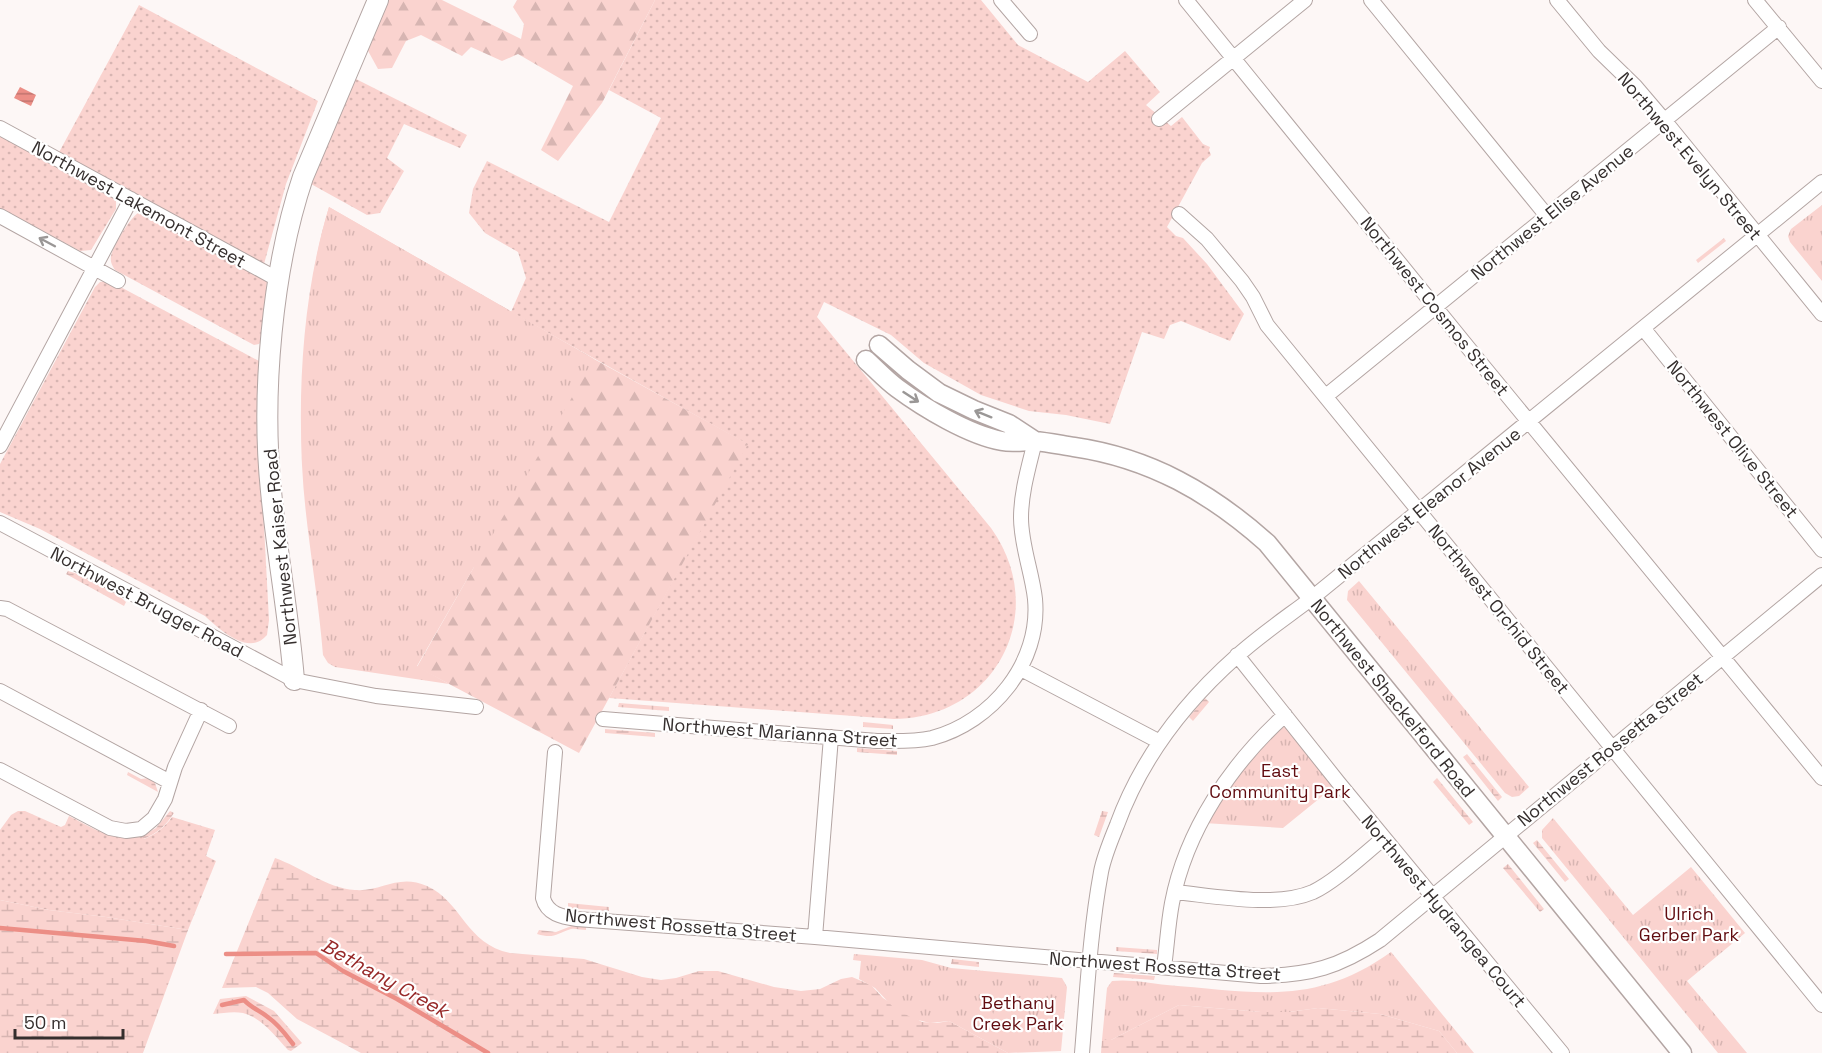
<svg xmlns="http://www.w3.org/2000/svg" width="1822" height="1053" viewBox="0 0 1822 1053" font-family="'Space Grotesk',sans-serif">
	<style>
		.grass { fill: url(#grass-dots) }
		.forest { fill: url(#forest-firs) }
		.wetland { fill: url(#wetland-marsh) }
		.park { fill: url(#park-tufts) }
		.garden { fill: #fad3cf }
		.water { fill: url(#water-rules) }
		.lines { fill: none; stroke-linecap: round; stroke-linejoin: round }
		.stream { stroke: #ec8e86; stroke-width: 4.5 }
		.minor-casing { stroke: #b3a5a3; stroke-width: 16 }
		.tertiary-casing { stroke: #b3a5a3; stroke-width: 21 }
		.secondary-casing { stroke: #b3a5a3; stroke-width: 22 }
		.minor { stroke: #fff; stroke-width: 14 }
		.tertiary { stroke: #fff; stroke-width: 18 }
		.secondary { stroke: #fff; stroke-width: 20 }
		.oneway { stroke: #9a9796 }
		.labels { text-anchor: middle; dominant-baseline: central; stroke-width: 4.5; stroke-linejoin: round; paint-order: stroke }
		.street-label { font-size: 18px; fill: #352f2e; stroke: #fff }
		.park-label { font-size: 18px; fill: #610c10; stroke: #fff }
		.water-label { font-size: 20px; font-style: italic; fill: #972929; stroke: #fff }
	</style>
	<defs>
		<pattern id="grass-dots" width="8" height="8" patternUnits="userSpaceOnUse" patternTransform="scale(1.5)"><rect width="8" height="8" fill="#fad3cf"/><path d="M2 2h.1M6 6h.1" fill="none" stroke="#d7b5b2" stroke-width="1.8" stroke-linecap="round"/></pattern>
		<pattern id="forest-firs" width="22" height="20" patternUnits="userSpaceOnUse" patternTransform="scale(1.5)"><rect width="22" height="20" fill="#fad3cf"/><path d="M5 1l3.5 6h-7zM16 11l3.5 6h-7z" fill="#d7b5b2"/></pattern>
		<pattern id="wetland-marsh" width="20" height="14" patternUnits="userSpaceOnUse" patternTransform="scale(1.5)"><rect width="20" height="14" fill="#fad3cf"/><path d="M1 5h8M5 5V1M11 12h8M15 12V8" fill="none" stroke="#d7b5b2"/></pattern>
		<pattern id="park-tufts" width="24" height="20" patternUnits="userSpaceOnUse" patternTransform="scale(1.5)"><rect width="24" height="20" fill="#fad3cf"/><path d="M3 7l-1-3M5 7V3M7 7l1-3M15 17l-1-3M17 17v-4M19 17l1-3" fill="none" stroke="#d7b5b2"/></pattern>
		<pattern id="water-rules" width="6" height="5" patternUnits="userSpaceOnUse" patternTransform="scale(1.5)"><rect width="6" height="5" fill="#ec8e86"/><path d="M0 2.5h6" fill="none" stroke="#c0746e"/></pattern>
	</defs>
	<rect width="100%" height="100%" fill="#fdf7f6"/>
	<path class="grass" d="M655 0H981L1018 45 1088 82 1125 51 1160 92 1146 105 1171 126 1182 117 1203 144 1210 147 1209 150 1211 155 1202 163 1167 227 1176 236 1183 238 1207 264 1244 314 1230 341 1181 321 1170 325 1164 339 1142 332 1110 424 1066 415 1029 411 981 395 924 363 891 335 824 302 817 317 991 528C1051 612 996 718 894 719L609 698 747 444 511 312 526 278 518 252 485 233 469 213 473 189 487 161 609 222 661 118 609 90Z
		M139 5 318 101 286 184 264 264 57 156Z
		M354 78 467 135 460 148 404 124 387 158 404 171 380 213 367 215 311 184Z
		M0 132 116 198V209L91 250 80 251 0 208Z
		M141 211 267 281 262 340 259 344 254 345 115 270C112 265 110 262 111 256 114 245 131 215 141 211Z
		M106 281 115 284 259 361 262 489 269 620 267 635C249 657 219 629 205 616L40 529 0 512V464L95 287 100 282Z
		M18 811H25L61 827 65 825 69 816C95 829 112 842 142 836L144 839C155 835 165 827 172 817L215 830 206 856 216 861 188 930 106 917 49 910 0 900V830L11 815Z"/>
	<path class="forest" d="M388 0H442L521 39 524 24 513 7 517 0H655L602 103 558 161 541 150 573 86 518 54 502 61 471 47 462 56 421 35 406 41 392 68 378 69 367 49Z
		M329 207 594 359 748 444 579 753 417 667 474 567 302 465C301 378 304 291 329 207Z"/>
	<path class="wetland" d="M1724 238 1726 241 1698 263 1696 260Z
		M68 571 81 575 116 593 126 602 124 606 66 574Z
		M1205 698 1209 702 1193 721 1189 717Z
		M619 703 669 707V711L618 707Z
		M863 722 893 725V729L863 727Z
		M605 729 655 733V737L605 733Z
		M857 748 897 751V755L857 752Z
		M1467 754 1502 797 1498 801 1463 757Z
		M128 772 141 779 149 778 155 783 158 792 127 775Z
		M1437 778 1473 822 1469 825 1433 782Z
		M170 811 174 813C166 825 157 834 143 839L142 836 156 828Z
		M1102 811 1108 812 1099 837 1094 835Z
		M1537 840 1569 879 1565 882 1533 843Z
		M275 858C301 867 326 888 355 890 382 892 398 873 427 886 462 902 466 944 510 953L584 959 642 977 661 980 676 978 699 971H718L774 987 801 991 820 989 841 979 852 977 871 985 883 998 922 1022 937 1023 949 1021 1008 1053H361L297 1019 268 993 256 987 222 988Z
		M1508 864 1544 909 1540 912 1503 868Z
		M0 900 49 910 106 917 188 930 143 1053H0Z
		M568 903 609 907V911L568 908Z
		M574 925 586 926V930C581 930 575 928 571 929 556 934 554 939 537 934L539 930 556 932Z
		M1116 947 1157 950V954L1116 951Z
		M952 959 979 962V967L951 964Z
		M1114 973 1155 976 1154 980 1113 977Z
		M246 996 274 1011 302 1043 291 1051 288 1050C275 1036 262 1018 243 1013 234 1011 223 1013 213 1014L220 999Z
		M1179 1005 1261 1012H1289L1318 1008 1380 1014 1439 1031 1457 1053H1101L1102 1040H1111Z"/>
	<path class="park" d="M1822 205V281L1790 242 1788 236 1791 229Z
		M329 207 594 359 417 666 449 684 335 667 328 663 323 655C318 591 305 528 302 465 298 379 304 289 329 207Z
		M1359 581 1529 787 1519 796 1512 797 1505 793 1347 600 1348 591Z
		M1284 727 1288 728 1336 785 1283 828 1204 823 1219 797 1279 728Z
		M1553 818 1633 915 1691 867 1745 933 1687 981 1747 1053H1718L1542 838V830Z
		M1391 952 1474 1053H1457L1439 1031 1380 1014 1318 1008 1289 1012H1261L1179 1005 1111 1040H1102L1107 988 1112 981C1130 979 1150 983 1167 985 1255 992 1314 1007 1391 952Z
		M854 954 922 960 951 968 1062 978 1067 987 1061 1051 1008 1053 949 1021 930 1023 914 1019 894 1008 875 988 859 979 861 961 853 960Z"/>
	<path class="garden" d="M1000 1003C1010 1009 1017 1015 1021 1025 1004 1045 980 1023 1000 1003Z"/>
	<path class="water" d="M20 87 36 95 31 106 14 98Z"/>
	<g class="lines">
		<path class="stream" d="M0 928 146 941 174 946
			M226 954 316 953 343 971 397 999 488 1053
			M222 1005 244 1000C251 1008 261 1011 269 1018 279 1025 286 1035 293 1044"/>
		<g class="minor-casing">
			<path id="minor" d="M1001 0 1030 34
				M1186 0 1479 361 1822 778
				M1371 0 1547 216
				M1557 0 1599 51 1635 86 1664 120 1822 314
				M1755 0 1822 81
				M1159 119 1305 0
				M0 128 279 280
				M1179 214 1207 239 1242 281 1253 297 1267 325 1822 1005
				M0 216 118 281
				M1643 328 1822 550
				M1326 396 1779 27
				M0 446 131 199
				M0 523 294 680 376 696 476 707
				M0 608 7 609 229 726
				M1237 655 1338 782 1562 1053
				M1021 669 1160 742
				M0 691 170 782
				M603 719 877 741C896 741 914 742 932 738 992 722 1041 663 1035 599 1032 572 1021 545 1021 518 1021 492 1029 466 1035 441
				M555 752 543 898C547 914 562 917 577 919L815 937 1261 976C1311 975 1339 967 1380 940L1822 575
				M0 770 110 828 126 831 141 829 154 818 165 799 175 767 201 710
				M1175 892C1215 896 1276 908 1313 892 1336 881 1364 854 1384 838
				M815 937 831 737
				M1164 967C1167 946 1168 924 1172 903 1186 830 1231 764 1285 715
				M1082 1053C1087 993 1090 932 1101 872 1104 856 1111 840 1117 825 1141 759 1185 702 1237 656 1260 635 1287 617 1312 598L1822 182"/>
		</g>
		<g class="tertiary-casing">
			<path id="tertiary" d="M879 345 908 370 939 393 974 410 1009 424 1035 441
				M866 360C876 369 886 380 897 388 924 408 969 435 1002 441 1012 443 1023 441 1034 441 1047 442 1061 445 1074 447 1150 458 1211 493 1267 543L1682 1053"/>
		</g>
		<g class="secondary-casing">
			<path id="secondary" d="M294 680C289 617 277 554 271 491 261 394 272 269 303 177L378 0"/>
		</g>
		<use href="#minor" class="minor"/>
		<use href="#tertiary" class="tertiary"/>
		<use href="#secondary" class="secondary"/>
	</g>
	<defs><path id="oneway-shaft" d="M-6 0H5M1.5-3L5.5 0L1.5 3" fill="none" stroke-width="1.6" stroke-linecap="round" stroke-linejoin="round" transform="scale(1.5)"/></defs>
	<g class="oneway">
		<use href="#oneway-shaft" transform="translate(47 242) rotate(-152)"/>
		<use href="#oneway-shaft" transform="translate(911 397) rotate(33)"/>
		<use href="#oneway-shaft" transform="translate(983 414) rotate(-158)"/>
	</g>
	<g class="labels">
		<g class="street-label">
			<text transform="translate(1690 156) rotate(50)">Northwest Evelyn Street</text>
			<text transform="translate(139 204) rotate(29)">Northwest Lakemont Street</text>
			<text transform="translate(1552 212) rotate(-39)">Northwest Elise Avenue</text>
			<text transform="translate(1435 306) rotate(51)">Northwest Cosmos Street</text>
			<text transform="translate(1733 439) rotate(51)">Northwest Olive Street</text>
			<text transform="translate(1429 503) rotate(-39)">Northwest Eleanor Avenue</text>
			<text transform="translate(280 547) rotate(-96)">Northwest Kaiser Road</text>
			<text transform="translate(147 602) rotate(28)">Northwest Brugger Road</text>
			<text transform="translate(1499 609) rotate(51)">Northwest Orchid Street</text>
			<text transform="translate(1393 698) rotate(51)">Northwest Shackelford Road</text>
			<text transform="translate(780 732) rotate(4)">Northwest Marianna Street</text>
			<text transform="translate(1610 749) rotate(-39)">Northwest Rossetta Street</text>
			<text transform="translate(1444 911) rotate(50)">Northwest Hydrangea Court</text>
			<text transform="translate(681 925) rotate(5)">Northwest Rossetta Street</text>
			<text transform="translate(1165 966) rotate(4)">Northwest Rossetta Street</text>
		</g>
		<g class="park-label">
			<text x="1280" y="770">East<tspan x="1280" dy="21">Community Park</tspan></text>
			<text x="1689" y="913">Ulrich<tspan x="1689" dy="21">Gerber Park</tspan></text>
			<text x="1018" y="1002">Bethany<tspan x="1018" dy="21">Creek Park</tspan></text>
		</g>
		<g class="water-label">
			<text transform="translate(385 978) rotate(29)">Bethany Creek</text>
		</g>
	</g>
	<path d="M15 1029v9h108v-9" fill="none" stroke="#352f2e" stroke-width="3"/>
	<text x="24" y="1029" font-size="18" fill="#352f2e" stroke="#ffffff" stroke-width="4.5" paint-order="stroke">50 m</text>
</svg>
